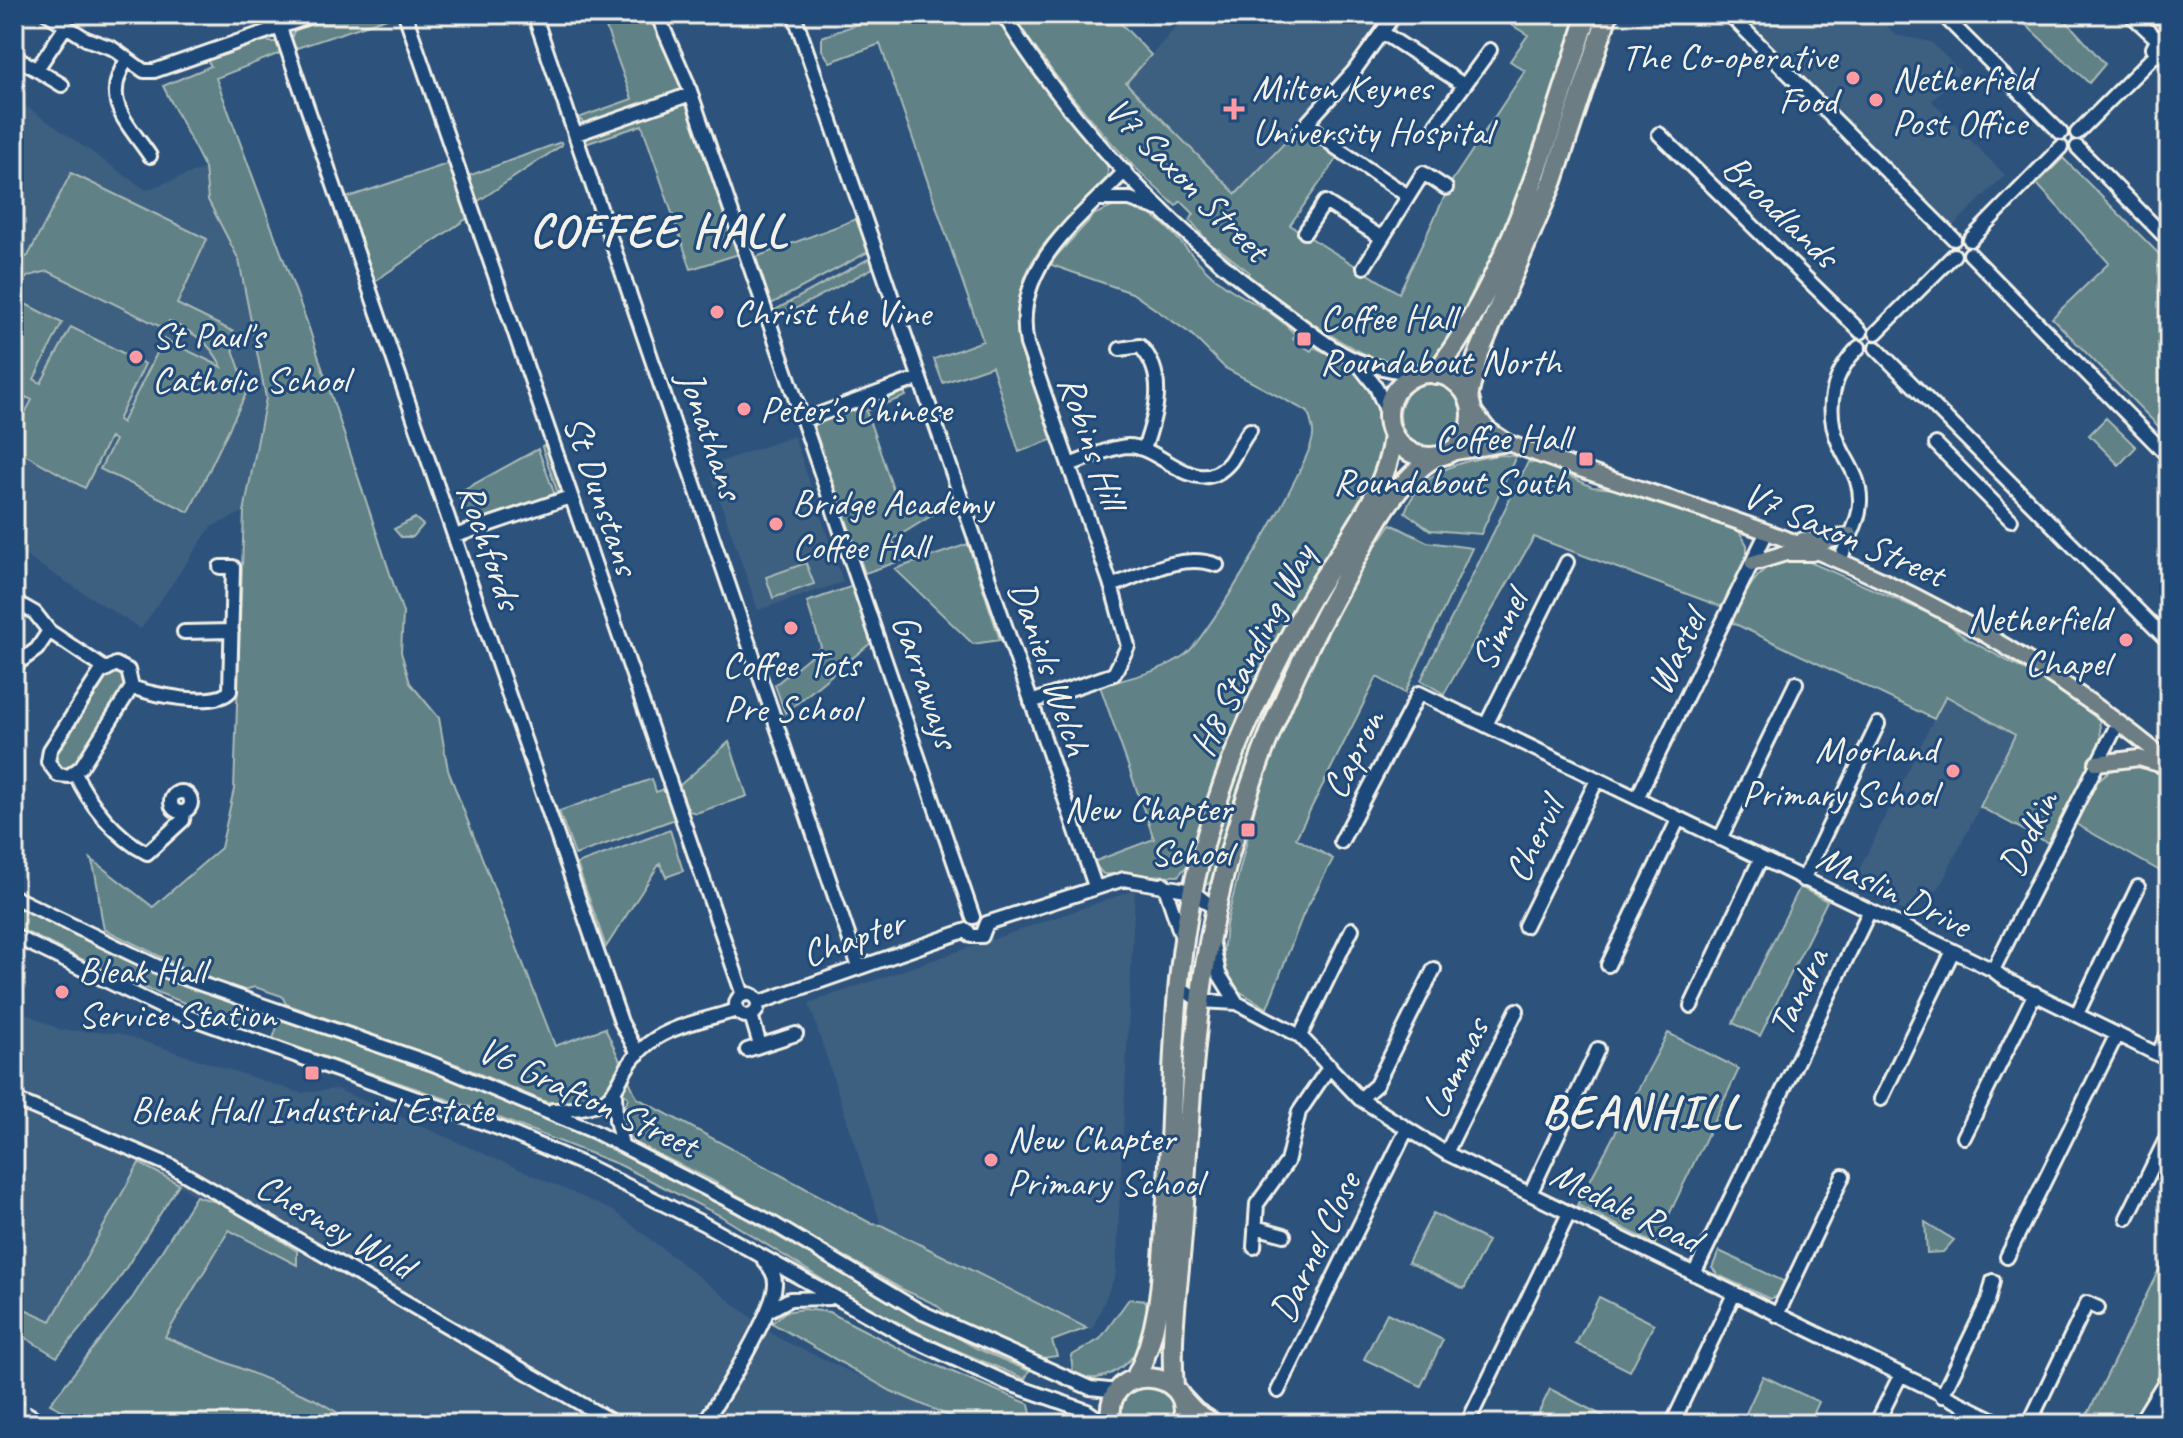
<svg xmlns="http://www.w3.org/2000/svg" width="2183" height="1438" viewBox="0 0 2183 1438" font-family="Caveat,sans-serif">
	<style>
		.built { fill: #3e5e80 }
		.green { fill: #608185; stroke: #aab9b6; stroke-width: 2 }
		.lines { fill: none; stroke-linecap: round; stroke-linejoin: round }
		.minor-casing { stroke: #f4f1e8; stroke-width: 18 }
		.major-casing { stroke: #f4f1e8; stroke-width: 20 }
		.highway-casing { stroke: #f4f1e8; stroke-width: 24 }
		.minor { stroke: #1f4a7a; stroke-width: 12 }
		.major { stroke: #6c7e84; stroke-width: 14 }
		.highway { stroke: #6c7e84; stroke-width: 18 }
		.rail { stroke: #f4f1e8; stroke-width: 3; stroke-dasharray: 12 6; stroke-linecap: butt }
		.poi-dot { fill: #ff9aa2; stroke: #1f4a7a; stroke-width: 3 }
		.labels { text-anchor: middle; dominant-baseline: central; stroke-width: 6; stroke-linejoin: round; paint-order: stroke }
		.poi-label { font-size: 38px; fill: #f4f1e8; stroke: #1f4a7a; text-anchor: start }
		.street-label { font-size: 38px; fill: #f4f1e8; stroke: #1f4a7a }
		.district-label { font-size: 46px; font-weight: bold; letter-spacing: 2px; fill: #f4f1e8; stroke: #1f4a7a }
	</style>
	<rect width="100%" height="100%" fill="#2d537d"/>
	<filter id="ink" filterUnits="userSpaceOnUse"><feTurbulence type="fractalNoise" baseFrequency=".0125" numOctaves="2"/><feDisplacementMap in="SourceGraphic" scale="16" xChannelSelector="R" yChannelSelector="G"/><feConvolveMatrix kernelMatrix="1 2 1 2 8 2 1 2 1" color-interpolation-filters="sRGB"/></filter>
	<g filter="url(#ink)">
		<path class="built" d="M1188 14H1392L1345 79 1236 195 1126 83Z
			M1757 14H1861L1868 21 1876 14 1895 35 1931 42 1960 71 1932 101 2005 175 1951 228 1747 24Z
			M14 98 146 190 205 168 208 200 239 261 266 398 244 512 211 527 141 629 14 549Z
			M794 436 843 582 758 610 708 466Z
			M1945 696 2016 735 1938 890 1931 894 1923 892 1912 915 1851 886Z
			M1135 890 1116 1274 1092 1330 881 1225 809 1003Z
			M14 986 23 1012 61 1030 118 1033 300 1093 337 1089 614 1211 778 1338 963 1424H353L165 1336 195 1196 179 1184 139 1164 51 1322 14 1304Z"/>
		<path class="green" d="M340 14 396 15 294 49 291 38 295 29Z
			M601 14H654L684 87 680 92 587 125 578 118 632 99Z
			M870 14H992L1107 165 1108 175 1103 185C1080 209 1048 233 1032 262 1000 320 1034 383 1054 439L1019 452 992 366 943 383 934 359 983 341 880 44 830 62 822 50V37L871 19Z
			M1012 14H1112L1151 55 1126 83 1236 194 1291 136C1312 136 1322 144 1338 157L1290 225 1399 293 1452 181 1525 71 1510 61 1528 35 1510 24 1517 14H1582L1519 198 1484 279 1479 278 1464 311 1468 313C1459 327 1450 349 1437 359 1395 395 1280 300 1247 276L1249 272 1218 248 1215 250 1190 220 1194 214 1181 201 1176 206C1112 150 1059 85 1012 14Z
			M2014 14H2060L2105 64 2089 83Z
			M2138 14H2169V26L2147 23Z
			M267 39 269 42H277L283 52 216 78 307 322 403 613 401 652 410 683 439 718 448 770 555 1046 605 1028 637 1098 872 1224 881 1225 1087 1328 1052 1341 1057 1356 1042 1358 953 1319 935 1304 902 1289 711 1180 635 1143 625 1132 622 1119 628 1097 615 1088 596 1102H546L459 1065 286 1004 282 996 255 987 244 990 192 972 104 929C98 905 100 883 91 859L153 907 221 848 234 789 244 512 266 398 239 260 208 200 205 168 163 86 211 66 207 60Z
			M684 101 688 103 742 253 691 269 642 125 585 144 589 134Z
			M561 142 562 145 477 202 468 176Z
			M2063 158 2169 264V437L2052 318 2109 263 2037 184Z
			M450 163 469 217 375 281 346 198Z
			M71 173 207 239 177 304 236 333 231 344 243 378 251 383 189 512 100 469 115 440 110 437 85 488 14 448V434L32 400 26 397 14 421V298L62 323 34 379 41 383 71 327 145 364 118 420 122 423 164 339 222 367C210 342 194 333 169 321L165 329 48 271 29 276 14 287V263L28 256Z
			M1120 204C1164 206 1187 258 1220 282 1248 303 1269 306 1295 334L1293 339 1311 351 1314 347C1325 353 1338 357 1348 364 1372 381 1392 424 1385 453 1381 472 1364 492 1354 508L1358 511 1302 604 1194 858 1178 876 1103 874 1093 862 1154 839 1100 686C1129 678 1162 672 1186 654 1209 636 1311 463 1313 436 1314 429 1310 419 1308 412L1225 368 1191 334 1132 293 1049 264 1095 214Z
			M859 218 870 251 771 304 756 257Z
			M872 257 875 267 782 316 775 314 773 311Z
			M1400 415a32 32 0 1 1 64 0a32 32 0 1 1-64 0Z
			M903 389 906 396 866 411 902 515 944 499 947 506 892 540 906 559 865 573 814 427 816 421Z
			M2106 418 2136 447 2119 465 2089 435Z
			M549 443 563 490 559 497 542 447Z
			M538 449 556 498 471 528 458 493Z
			M1501 455 1516 456 1481 534 1430 530 1405 512C1420 471 1461 460 1501 455Z
			M1528 462 1544 464 1592 487 1615 489 1716 520 1739 531 1747 545V561L1722 607 1534 537 1444 694 1421 680Z
			M415 518 423 525 413 537H401L394 529Z
			M1367 519 1254 748 1212 881 1203 887C1224 753 1300 633 1367 519Z
			M1391 524 1427 542 1472 548 1405 693 1377 677 1296 838 1333 859 1303 915 1267 1008 1239 991 1222 964 1226 925 1265 767 1319 643 1357 573Z
			M968 544 1000 640 973 644 895 569Z
			M1779 559 1805 560 1942 619 1967 639 2044 681 2099 718 2101 741 2048 843 1980 807 2015 735 1946 696 1934 719 1731 622C1744 597 1753 573 1779 559Z
			M806 563 814 584 773 598 766 577Z
			M856 585 873 635 872 642 785 713 775 685 821 647 807 602Z
			M107 670H121L127 686 73 769 59 771 54 753Z
			M729 742 747 796 696 813 689 811 679 786Z
			M2140 762 2169 778V876L2076 824C2092 785 2097 769 2140 762Z
			M652 779 656 792 668 788 675 819 575 855 559 811Z
			M670 830 683 871 666 877 660 863 606 947 577 864Z
			M1800 887 1827 901 1760 1036 1733 1023Z
			M14 900 245 1007 242 1025 120 978 14 926Z
			M280 1018 425 1067 526 1107 641 1160 978 1349 1029 1371 1025 1379 926 1337 852 1298 719 1215 620 1165 484 1112 273 1039Z
			M1668 1033 1739 1069 1655 1244 1577 1205Z
			M139 1163 179 1184 112 1290 57 1357 14 1331V1304L51 1321Z
			M196 1196 226 1205 297 1251V1265L229 1230 165 1337 314 1399 357 1424H88L50 1404 133 1297Z
			M1433 1213 1488 1241 1464 1289 1408 1262Z
			M1925 1222 1954 1240 1943 1252 1927 1253Z
			M2169 1249V1359L2132 1424H2083Z
			M1719 1251 1785 1282 1778 1296 1770 1299 1718 1275 1712 1268Z
			M1599 1297 1654 1324 1630 1371 1576 1344Z
			M1129 1299 1146 1301C1147 1311 1149 1323 1146 1333 1138 1360 1101 1392 1073 1372L1071 1356 1100 1339Z
			M803 1309 829 1312 914 1356 1029 1404 1033 1424H968L891 1391 772 1323 785 1312Z
			M1387 1313 1443 1340 1421 1386 1364 1359Z
			M1763 1376 1819 1402 1809 1424H1741Z
			M1139 1383 1166 1390 1175 1406 1172 1424H1121L1119 1402Z
			M1550 1389 1609 1419 1606 1424H1533Z"/>
		<g class="lines">
			<g class="minor-casing">
				<path id="minor" d="M48 14 86 39 112 48 144 71H154L317 14
					M405 14 743 995
					M534 14 859 967
					M657 14 687 82 973 917
					M794 14 1095 886
					M1003 14C1074 130 1175 234 1285 313 1307 329 1330 349 1356 360 1377 368 1399 372 1421 375
					M1729 14 1954 239
					M1942 14 2061 133
					M2130 14 2157 39
					M280 28 621 1022 638 1054
					M1383 33 1464 85
					M2169 38 2159 37 2153 48 2159 56 2169 55
					M14 56 62 85
					M127 60C100 100 127 122 150 156
					M37 69 66 26
					M1309 124 1335 147 1408 196
					M1436 124 1490 50
					M1299 132 1354 71 1395 14
					M2077 133 2156 54
					M576 134 691 94
					M1659 134 1861 332
					M2077 147 2169 241
					M1099 199H1130L1158 209
					M1305 232 1325 202 1382 238
					M1970 240 2061 147
					M1970 254 2169 457
					M1364 267 1423 173 1446 188
					M1876 333 1954 255
					M1876 348 2169 642
					M1120 349 1140 346C1168 375 1156 415 1144 449
					M1355 360 1376 387 1388 414
					M804 420 919 378
					M1936 444 2011 520
					M1069 465C1087 459 1109 447 1128 446 1162 446 1197 502 1230 462 1237 452 1242 440 1250 430
					M455 536 570 497
					M1840 561C1846 543 1860 521 1860 502 1861 478 1848 465 1839 444 1824 408 1832 374 1859 347
					M1111 586C1144 574 1182 552 1217 565
					M14 601 35 613 49 631 104 668
					M184 632 232 631
					M116 664 128 670 132 687 81 767 69 776 58 775 48 762 50 750 100 673Z
					M14 666 37 649 49 631
					M132 687C152 695 215 708 230 691L233 567H220
					M1031 702 1114 674 1128 646 1111 585 1027 344C1011 267 1078 221 1125 171
					M1486 725 1567 562
					M75 773C89 804 117 838 147 853L183 820 184 812
					M171 802a10 10 0 1 1 20 0a10 10 0 1 1-20 0Z
					M1637 798 1767 532
					M1720 839 1796 683
					M1341 842 1419 693 1993 970 2006 980 2169 1060
					M1803 880 1878 724
					M1164 884 1182 938
					M14 897 175 975 433 1064 595 1132 767 1220 921 1312 1090 1388 1118 1391
					M987 923 1124 879 1192 891 1216 910
					M1525 926 1597 780
					M967 930 971 936H982L987 923
					M14 936 161 1007 501 1129 587 1166 702 1223 905 1336 1007 1383 1087 1411 1106 1424
					M1213 945 1219 974 1237 1003
					M1608 965 1678 820
					M1993 970 2118 723
					M1177 985 1200 1001 1237 1003 1300 1036 1360 1099 1446 1153 2003 1424
					M736 1005a11 11 0 1 1 22 0a11 11 0 1 1-22 0Z
					M758 1003 967 930
					M1691 1006 1760 860
					M2077 1014 2138 887
					M751 1015 760 1045
					M1300 1036 1352 929
					M747 1050 796 1034
					M2158 1054 2169 1032
					M615 1092 616 1120 622 1145
					M14 1099 169 1165 616 1424
					M1360 1099 1376 1085 1434 969
					M1881 1099 1952 953
					M553 1110C635 1109 604 1079 649 1043 672 1025 709 1019 737 1010
					M1964 1137 2035 993
					M1446 1153 1517 1010
					M1530 1194 1598 1049
					M2127 1218 2169 1133
					M1255 1227 1284 1235
					M1254 1247 1257 1204 1287 1162 1299 1112 1330 1066
					M2007 1257 2117 1034
					M1694 1274 1869 912
					M768 1311 790 1299 829 1298
					M1777 1315 1843 1176
					M1278 1391 1406 1131
					M1942 1396 1988 1301 1993 1281
					M703 1424C720 1399 776 1310 775 1283 775 1274 770 1268 764 1261
					M1467 1424 1569 1213
					M1672 1424 1734 1294
					M1876 1424 1901 1374
					M2029 1424 2087 1303 2098 1308
					M2139 1424 2169 1375
					M2149 1424 2159 1414 2169 1415"/>
			</g>
			<g class="major-casing">
				<path id="major" d="M1471 407 1488 429 1509 443C1599 479 1693 503 1783 538 1922 591 2054 668 2169 762
					M1449 453 1509 443
					M1803 540 1827 541 1850 535
					M1753 563 1786 553H1812
					M2097 763 2139 758 2169 767"/>
			</g>
			<g class="highway-casing">
				<path id="highway" d="M1388 415a42 42 0 1 1 84 0a42 42 0 1 1-84 0Z
					M1435 374C1513 271 1548 135 1588 14
					M1468 397 1477 358 1553 181 1608 14
					M1135 1379C1162 1328 1162 1270 1166 1214 1175 1095 1169 976 1200 860 1224 766 1258 695 1304 610 1334 555 1388 498 1393 434
					M1174 1387C1169 1331 1180 1275 1183 1219 1188 1134 1192 1050 1205 966 1227 829 1278 696 1346 576 1371 532 1392 484 1435 457
					M1182 1398 1195 1412 1214 1424
					M1112 1424C1098 1360 1199 1365 1182 1424"/>
			</g>
			<use href="#minor" class="minor"/>
			<use href="#major" class="major"/>
			<use href="#highway" class="highway"/>
			<path class="rail" d="M14 1397 59 1424
				M14 1414 30 1424"/>
		</g>
	</g>
	<g class="poi-dot">
		<circle cx="1853" cy="78" r="8"/>
		<circle cx="1876" cy="100" r="8"/>
		<path d="M1230 97h8v8h8v8h-8v8h-8v-8h-8v-8h8z"/>
		<circle cx="717" cy="312" r="8"/>
		<rect x="1296" y="331" width="16" height="16" rx="4"/>
		<circle cx="136" cy="357" r="8"/>
		<circle cx="744" cy="409" r="8"/>
		<rect x="1578" y="451" width="16" height="16" rx="4"/>
		<circle cx="776" cy="524" r="8"/>
		<circle cx="791" cy="628" r="8"/>
		<circle cx="2126" cy="640" r="8"/>
		<circle cx="1953" cy="771" r="8"/>
		<rect x="1240" y="822" width="16" height="16" rx="4"/>
		<circle cx="62" cy="992" r="8"/>
		<rect x="304" y="1065" width="16" height="16" rx="4"/>
		<circle cx="991" cy="1160" r="8"/>
	</g>
	<g class="labels">
		<g class="poi-label">
			<text x="1837" y="56" text-anchor="end">The Co-operative<tspan x="1837" dy="44">Food</tspan></text>
			<text x="1892" y="78">Netherfield<tspan x="1892" dy="44">Post Office</tspan></text>
			<text x="1252" y="87">Milton Keynes<tspan x="1252" dy="44">University Hospital</tspan></text>
			<text x="733" y="312">Christ the Vine</text>
			<text x="1320" y="317">Coffee Hall<tspan x="1320" dy="44">Roundabout North</tspan></text>
			<text x="152" y="335">St Paul's<tspan x="152" dy="44">Catholic School</tspan></text>
			<text x="760" y="409">Peter's Chinese</text>
			<text x="1570" y="437" text-anchor="end">Coffee Hall<tspan x="1570" dy="44">Roundabout South</tspan></text>
			<text x="792" y="502">Bridge Academy<tspan x="792" dy="44">Coffee Hall</tspan></text>
			<text x="2110" y="618" text-anchor="end">Netherfield<tspan x="2110" dy="44">Chapel</tspan></text>
			<text x="791" y="664" text-anchor="middle">Coffee Tots<tspan x="791" dy="44">Pre School</tspan></text>
			<text x="1937" y="749" text-anchor="end">Moorland<tspan x="1937" dy="44">Primary School</tspan></text>
			<text x="1232" y="808" text-anchor="end">New Chapter<tspan x="1232" dy="44">School</tspan></text>
			<text x="78" y="970">Bleak Hall<tspan x="78" dy="44">Service Station</tspan></text>
			<text x="312" y="1109" text-anchor="middle">Bleak Hall Industrial Estate</text>
			<text x="1007" y="1138">New Chapter<tspan x="1007" dy="44">Primary School</tspan></text>
		</g>
		<g class="street-label">
			<text transform="translate(1187 179) rotate(45)">V7 Saxon Street</text>
			<text transform="translate(1781 211) rotate(44)">Broadlands</text>
			<text transform="translate(711 435) rotate(71)">Jonathans</text>
			<text transform="translate(1092 442) rotate(71)">Robins Hill</text>
			<text transform="translate(602 495) rotate(71)">St Dunstans</text>
			<text transform="translate(1844 534) rotate(23)">V7 Saxon Street</text>
			<text transform="translate(490 546) rotate(71)">Rochfords</text>
			<text transform="translate(1499 630) rotate(-64)">Simnel</text>
			<text transform="translate(1252 650) rotate(-63)">H8 Standing Way</text>
			<text transform="translate(1676 652) rotate(-64)">Wastel</text>
			<text transform="translate(1050 668) rotate(71)">Daniels Welch</text>
			<text transform="translate(926 681) rotate(71)">Garraways</text>
			<text transform="translate(1353 754) rotate(-63)">Capron</text>
			<text transform="translate(2028 833) rotate(-64)">Dodkin</text>
			<text transform="translate(1534 840) rotate(-64)">Chervil</text>
			<text transform="translate(1894 891) rotate(26)">Maslin Drive</text>
			<text transform="translate(853 938) rotate(-19)">Chapter</text>
			<text transform="translate(1798 992) rotate(-64)">Tandra</text>
			<text transform="translate(1455 1068) rotate(-64)">Lammas</text>
			<text transform="translate(588 1097) rotate(25)">V6 Grafton Street</text>
			<text transform="translate(1626 1207) rotate(26)">Medale Road</text>
			<text transform="translate(335 1226) rotate(30)">Chesney Wold</text>
			<text transform="translate(1315 1247) rotate(-64)">Darnel Close</text>
		</g>
		<g class="district-label">
			<text x="659" y="231">COFFEE HALL</text>
			<text x="1642" y="1112">BEANHILL</text>
		</g>
	</g>
	<rect width="2183" height="1438" fill="none" stroke="#1f4a7a" stroke-width="48"/>
	<rect x="24" y="24" width="2135" height="1390" fill="none" stroke="#f4f1e8" stroke-width="3" filter="url(#ink)"/>
</svg>
